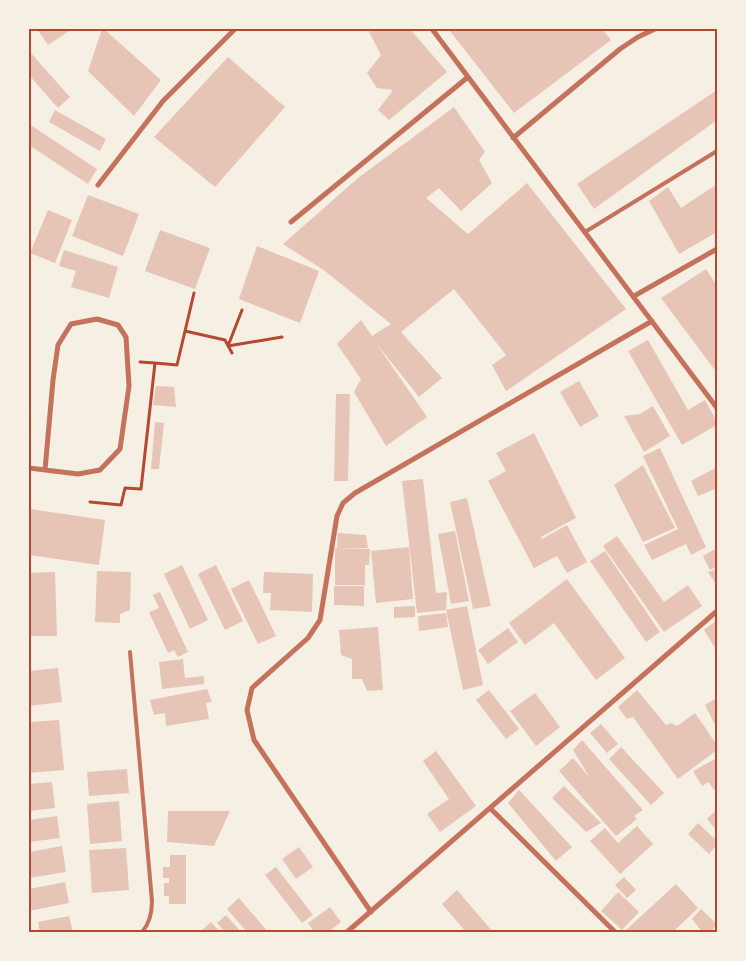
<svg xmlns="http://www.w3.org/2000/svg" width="746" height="961" viewBox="0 0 746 961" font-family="Lato,sans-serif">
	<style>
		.building { fill: #e6c5b7 }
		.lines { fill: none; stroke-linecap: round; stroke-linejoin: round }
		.path { stroke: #b5482f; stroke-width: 3 }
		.service { stroke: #c5725c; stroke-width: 4 }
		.minor { stroke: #c5725c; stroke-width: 5 }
		.neatline { fill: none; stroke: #b5482f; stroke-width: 2 }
	</style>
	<rect width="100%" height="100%" fill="#f6efe4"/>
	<path class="building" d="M37 29H72L48 45Z
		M102 29H104L161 80 134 116 88 71Z
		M370 29H410L447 72 389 120 378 110 393 90 377 88 367 73 381 55 368 30Z
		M454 29H602L611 40 514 113 450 31Z
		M29 51 70 97 58 108 29 75Z
		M228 57 285 107 215 187 154 137Z
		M717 90V120L594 209 577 184Z
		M454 107 485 152 479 160 492 183 461 211 439 188 426 198 468 234 527 183 626 309 506 391 492 365 506 355 454 289 401 332 442 378 419 397 376 343 427 417 386 446 354 392 361 379 337 344 361 320 372 336 391 324 325 271 283 244 358 178Z
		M55 110 106 139 100 151 49 122Z
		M29 124 97 169 88 184 29 145Z
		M717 184V232L679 254 649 201 668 187 681 208Z
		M88 195 139 214 123 256 72 236Z
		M48 210 72 220 55 263 30 253Z
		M160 230 210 248 195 289 145 271Z
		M257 246 319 271 300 323 239 299Z
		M64 250 118 267 109 298 71 287 76 271 59 266Z
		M706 269 717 286V373L661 298Z
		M648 340 688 410 705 400 717 422V425L682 445 628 351Z
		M579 381 599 416 580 427 560 392Z
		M156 386 174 387 176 407 153 405Z
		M336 394H350L348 481H334Z
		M653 406 670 436 644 452 624 416 640 414Z
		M155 422 164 423 159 469H151Z
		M534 433 576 518 541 537 542 539 567 525 587 562 567 573 557 556 534 568 488 481 506 471 496 453Z
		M660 448 706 547 691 555 686 544 652 560 644 545 678 529 643 456Z
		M643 465 675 528 643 542 614 485Z
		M717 467V488L698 496 691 481Z
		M423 479 436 593 447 592 446 610 417 613 402 481Z
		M467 498 491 606 473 609 450 502Z
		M30 509 105 520 99 565 29 555V521Z
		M455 531 469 601 451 604 438 534Z
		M338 533 366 535 368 548H337Z
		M617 536 664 602 688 585 702 606 664 632 603 546Z
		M409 547 413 599 376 603 371 551Z
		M335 548 370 549 369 565H365V585H335Z
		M717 548V566L710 570 703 556Z
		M605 551 660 632 646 642 590 561Z
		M182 565 208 620 190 629 164 574Z
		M216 565 243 621 225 630 198 574Z
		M717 569V586L708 572Z
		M97 571 131 572 130 610 120 614V623L95 622Z
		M55 572 57 636H29V573Z
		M264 572 313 574 312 612 270 610 271 593H263Z
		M567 579 625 658 596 680 554 623 525 645 509 623Z
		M249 580 276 636 258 644 231 589Z
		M334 586H364V606L334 605Z
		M160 592 188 652 178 657 174 650 168 653 149 612 159 608 153 595Z
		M415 606V617L394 618V607Z
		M467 606 483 685 463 690 446 610Z
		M446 613 448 627 419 631 418 616Z
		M717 620V651L704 630Z
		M378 627 383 690 367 691 362 679H352V659L341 655 339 630Z
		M508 628 518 642 488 664 478 650Z
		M183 659 185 678 204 676V684L162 689 159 662Z
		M58 668 62 702 29 706V671Z
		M207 689 212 702 206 703 209 719 166 726 165 713 154 715 150 700Z
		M489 690 519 729 506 739 476 700Z
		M637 690 666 725 672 723 677 726 695 713 717 745V750L678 779 633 717 627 719 618 707Z
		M535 693 560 727 536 746 510 711Z
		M715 699 717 703V729L705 705Z
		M59 720 64 770 29 773V722Z
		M601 724 618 744 607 753 590 733Z
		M582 740 643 810 634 816 637 819 616 836 559 771 573 758 590 778 573 750Z
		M621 747 664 793 651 805 609 759Z
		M436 751 476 806 440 832 427 814 449 799 423 761Z
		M717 758V793L708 782 702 786 693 771Z
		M127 769 129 793 89 796 87 772Z
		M52 782 55 808 29 811V784Z
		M564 786 601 823 586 832 552 798Z
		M519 790 572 847 556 861 508 803Z
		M119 801 122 841 90 844 87 804Z
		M717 809V831L707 819Z
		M168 811H230L214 846 167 842Z
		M57 816 60 838 29 842V820Z
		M698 823 717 841V844L709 854 688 834Z
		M637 826 653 844 620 874 590 841 605 828 618 843Z
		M62 846 66 872 29 878V852Z
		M299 847 313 867 296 879 282 859Z
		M126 848 129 890 92 893 89 850Z
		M170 855H186V904H169V896H164V883H169V878H163V867H170Z
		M276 867 313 915 302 923 265 875Z
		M624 877 636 890 627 898 615 885Z
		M65 882 69 903 29 911V889Z
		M676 884 698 908 673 932H628L626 930Z
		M457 890 493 932H466L442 904Z
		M618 892 639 912 622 930 601 911Z
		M239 898 268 932H247L227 909Z
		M330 907 341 922 328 932H314L308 923Z
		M701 909 717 924 711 932H702L692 919Z
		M226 915 241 932H225L217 923Z
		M69 916 73 932H40L38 922Z
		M211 922 220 932H200Z"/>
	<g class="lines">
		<path class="path" d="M242 310 228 346 282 337
			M185 331 225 340 232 353
			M155 363 177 365 194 293
			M90 502 121 505 125 488 141 489 155 363 140 362"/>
		<path class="service" d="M585 232 717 151
			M130 652 152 901C152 913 150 923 142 932"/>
		<path class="minor" d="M432 29C527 156 622 281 717 408
			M513 138 620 49 638 37 655 29
			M98 185 163 101 235 29
			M291 222 468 77
			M634 296 717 249
			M29 468 78 474 100 470 120 449 129 386 126 337 118 325 97 319 71 324 58 345 53 380 45 470
			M490 808 615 932
			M371 912 254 740 247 710 252 688 308 638 320 620 337 516 343 503 355 493 652 321
			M347 932 717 611"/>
	</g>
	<rect width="746" height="961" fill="none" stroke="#f6efe4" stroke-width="60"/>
	<rect x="30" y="30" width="686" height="901" class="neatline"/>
</svg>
